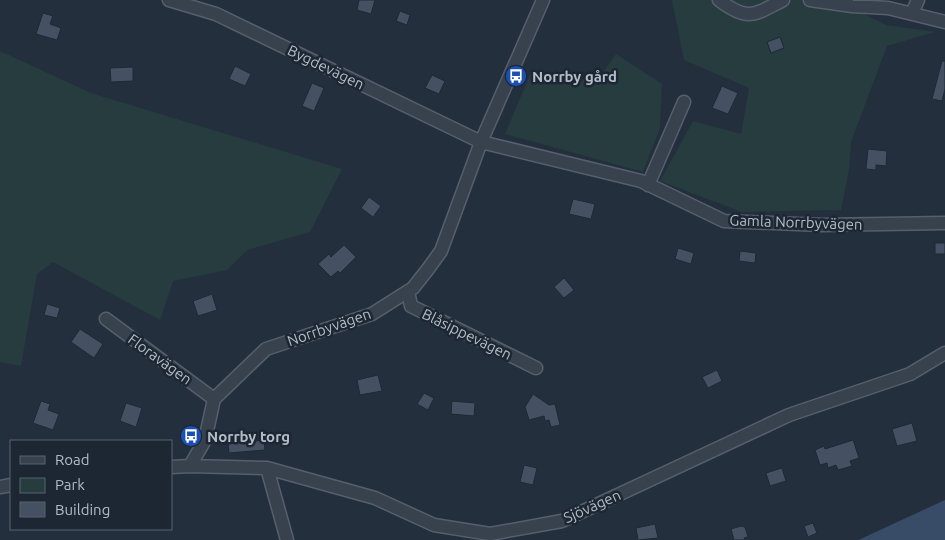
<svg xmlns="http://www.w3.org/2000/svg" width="945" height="540" viewBox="0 0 945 540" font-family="Ubuntu,sans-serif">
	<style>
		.green { fill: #263c3f }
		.water { fill: #394c67 }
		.building { fill: #455162; stroke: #1f2835 }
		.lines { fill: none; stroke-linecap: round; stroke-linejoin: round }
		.street-casing { stroke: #565f6c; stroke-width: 15 }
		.street { stroke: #38414e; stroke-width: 12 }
		.labels { text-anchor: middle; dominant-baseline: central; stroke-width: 5; stroke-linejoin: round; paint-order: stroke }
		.street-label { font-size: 15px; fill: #b4bcc9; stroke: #1d2633 }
		.poi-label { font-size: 15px; font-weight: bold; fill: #b4bcc9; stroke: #1d2633; text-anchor: start }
	</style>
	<rect width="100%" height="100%" fill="#242f3e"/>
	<path class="green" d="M672 0H836L886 25 935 32 887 46 851 142 849 170 841 210 742 212 660 181 693 121 741 134 749 88 684 60Z
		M0 51 91 93 342 169 310 232 247 250 227 270 173 281 160 320 53 262 37 274 21 366 0 362Z
		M616 54 662 84 660 128 643 172 505 134 532 70 597 81Z"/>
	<path class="water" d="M945 500V540H859L867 536Z"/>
	<path class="building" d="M359 0H375L371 14 357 10Z
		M400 11 410 15 407 25 396 21Z
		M43 13 53 16 50 24 61 28 57 40 36 34Z
		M780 37 784 48 771 53 767 42Z
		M942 61H945V89L942 101 932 99Z
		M235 66 251 74 245 86 229 79Z
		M133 67V81L111 82 110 68Z
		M432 75 445 81 439 94 425 88Z
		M312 83 324 88 314 111 302 106Z
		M722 86 738 93 728 114 712 108Z
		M868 149 887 151 886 166 876 165V170L866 169Z
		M369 197 381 206 373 217 361 208Z
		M573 199 595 204 591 219 569 214Z
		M935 243H945V254H935Z
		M344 245 356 257 340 273 338 271 331 277 318 264 329 254 331 257Z
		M678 248 694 253 691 264 675 259Z
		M740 251 756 253 755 263 739 261Z
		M564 278 574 290 564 298 554 287Z
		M212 294 217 310 198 316 193 301Z
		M47 304 60 308 57 318 44 315Z
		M80 329 103 344 94 358 71 342Z
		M717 370 722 381 708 388 702 377Z
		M378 375 382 391 360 395 357 380Z
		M424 393 434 398 428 410 417 404Z
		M533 394 549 405 555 404 560 425 551 427 549 420 545 421 544 416 529 420 525 407Z
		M41 401 50 404 48 410 59 414 53 430 33 423Z
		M452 401 475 403 474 416 451 414Z
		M126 403 142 408 136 427 120 421Z
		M912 423 917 441 897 446 892 429Z
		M245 434 246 442 264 440 265 450 229 453 228 443H235L234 435Z
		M853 440 859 458 850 461 852 466 838 470 836 465 828 468 827 463 820 465 815 450 824 446 825 449Z
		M524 465 537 468 533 485 520 482Z
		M782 468 786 481 770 486 766 473Z
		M813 523 817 533 808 537 804 526Z
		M655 524 658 538 638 540 636 528Z
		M741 526 745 527 748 537 744 538 745 540H734L731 529Z"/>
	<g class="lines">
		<g class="street-casing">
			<path id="street" d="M169 0 216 14 481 142 641 181 724 221 822 225 945 223
				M719 0C748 22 754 15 783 0
				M810 0 852 6 888 8 945 22
				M912 13 918 0
				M648 185 684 102
				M408 291 411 306 536 368
				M106 319 214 399
				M190 466 267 468 375 498 434 525 490 534 562 521 789 415 910 374 945 353
				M171 467 190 466 205 440 214 399 266 349 372 314 413 288 428 269 441 251 481 142 543 0
				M267 468 287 540
				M0 487 11 485"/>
		</g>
		<use href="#street" class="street"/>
	</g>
	<defs>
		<g id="bus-disc" transform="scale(1.125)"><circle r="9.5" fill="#1a4fb4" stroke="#1d2633"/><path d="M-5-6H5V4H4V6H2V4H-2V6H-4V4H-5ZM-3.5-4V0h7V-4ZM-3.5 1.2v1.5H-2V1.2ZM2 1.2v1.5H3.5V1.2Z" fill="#fff"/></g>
	</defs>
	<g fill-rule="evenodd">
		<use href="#bus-disc" x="516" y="76"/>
		<use href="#bus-disc" x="191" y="436"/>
	</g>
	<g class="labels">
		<g class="street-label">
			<text transform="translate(326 67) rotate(26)">Bygdevägen</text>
			<text transform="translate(796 222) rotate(2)">Gamla Norrbyvägen</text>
			<text transform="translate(329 327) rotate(-19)">Norrbyvägen</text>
			<text transform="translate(467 334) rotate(26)">Blåsippevägen</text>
			<text transform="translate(160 359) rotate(36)">Floravägen</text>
			<text transform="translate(592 506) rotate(-24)">Sjövägen</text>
		</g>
		<g class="poi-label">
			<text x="532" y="76">Norrby gård</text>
			<text x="207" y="436">Norrby torg</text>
		</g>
	</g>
	<rect x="10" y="440" width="162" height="90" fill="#1d2633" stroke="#59626f"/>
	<rect x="20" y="456" width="25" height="8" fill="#38414e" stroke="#59626f"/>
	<text x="55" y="465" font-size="15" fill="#b4bcc9">Road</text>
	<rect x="20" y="478" width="25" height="15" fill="#263c3f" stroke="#59626f"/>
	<text x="55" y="490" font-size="15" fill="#b4bcc9">Park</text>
	<rect x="20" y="502" width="25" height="15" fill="#455162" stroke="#59626f"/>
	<text x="55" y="515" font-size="15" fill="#b4bcc9">Building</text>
</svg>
